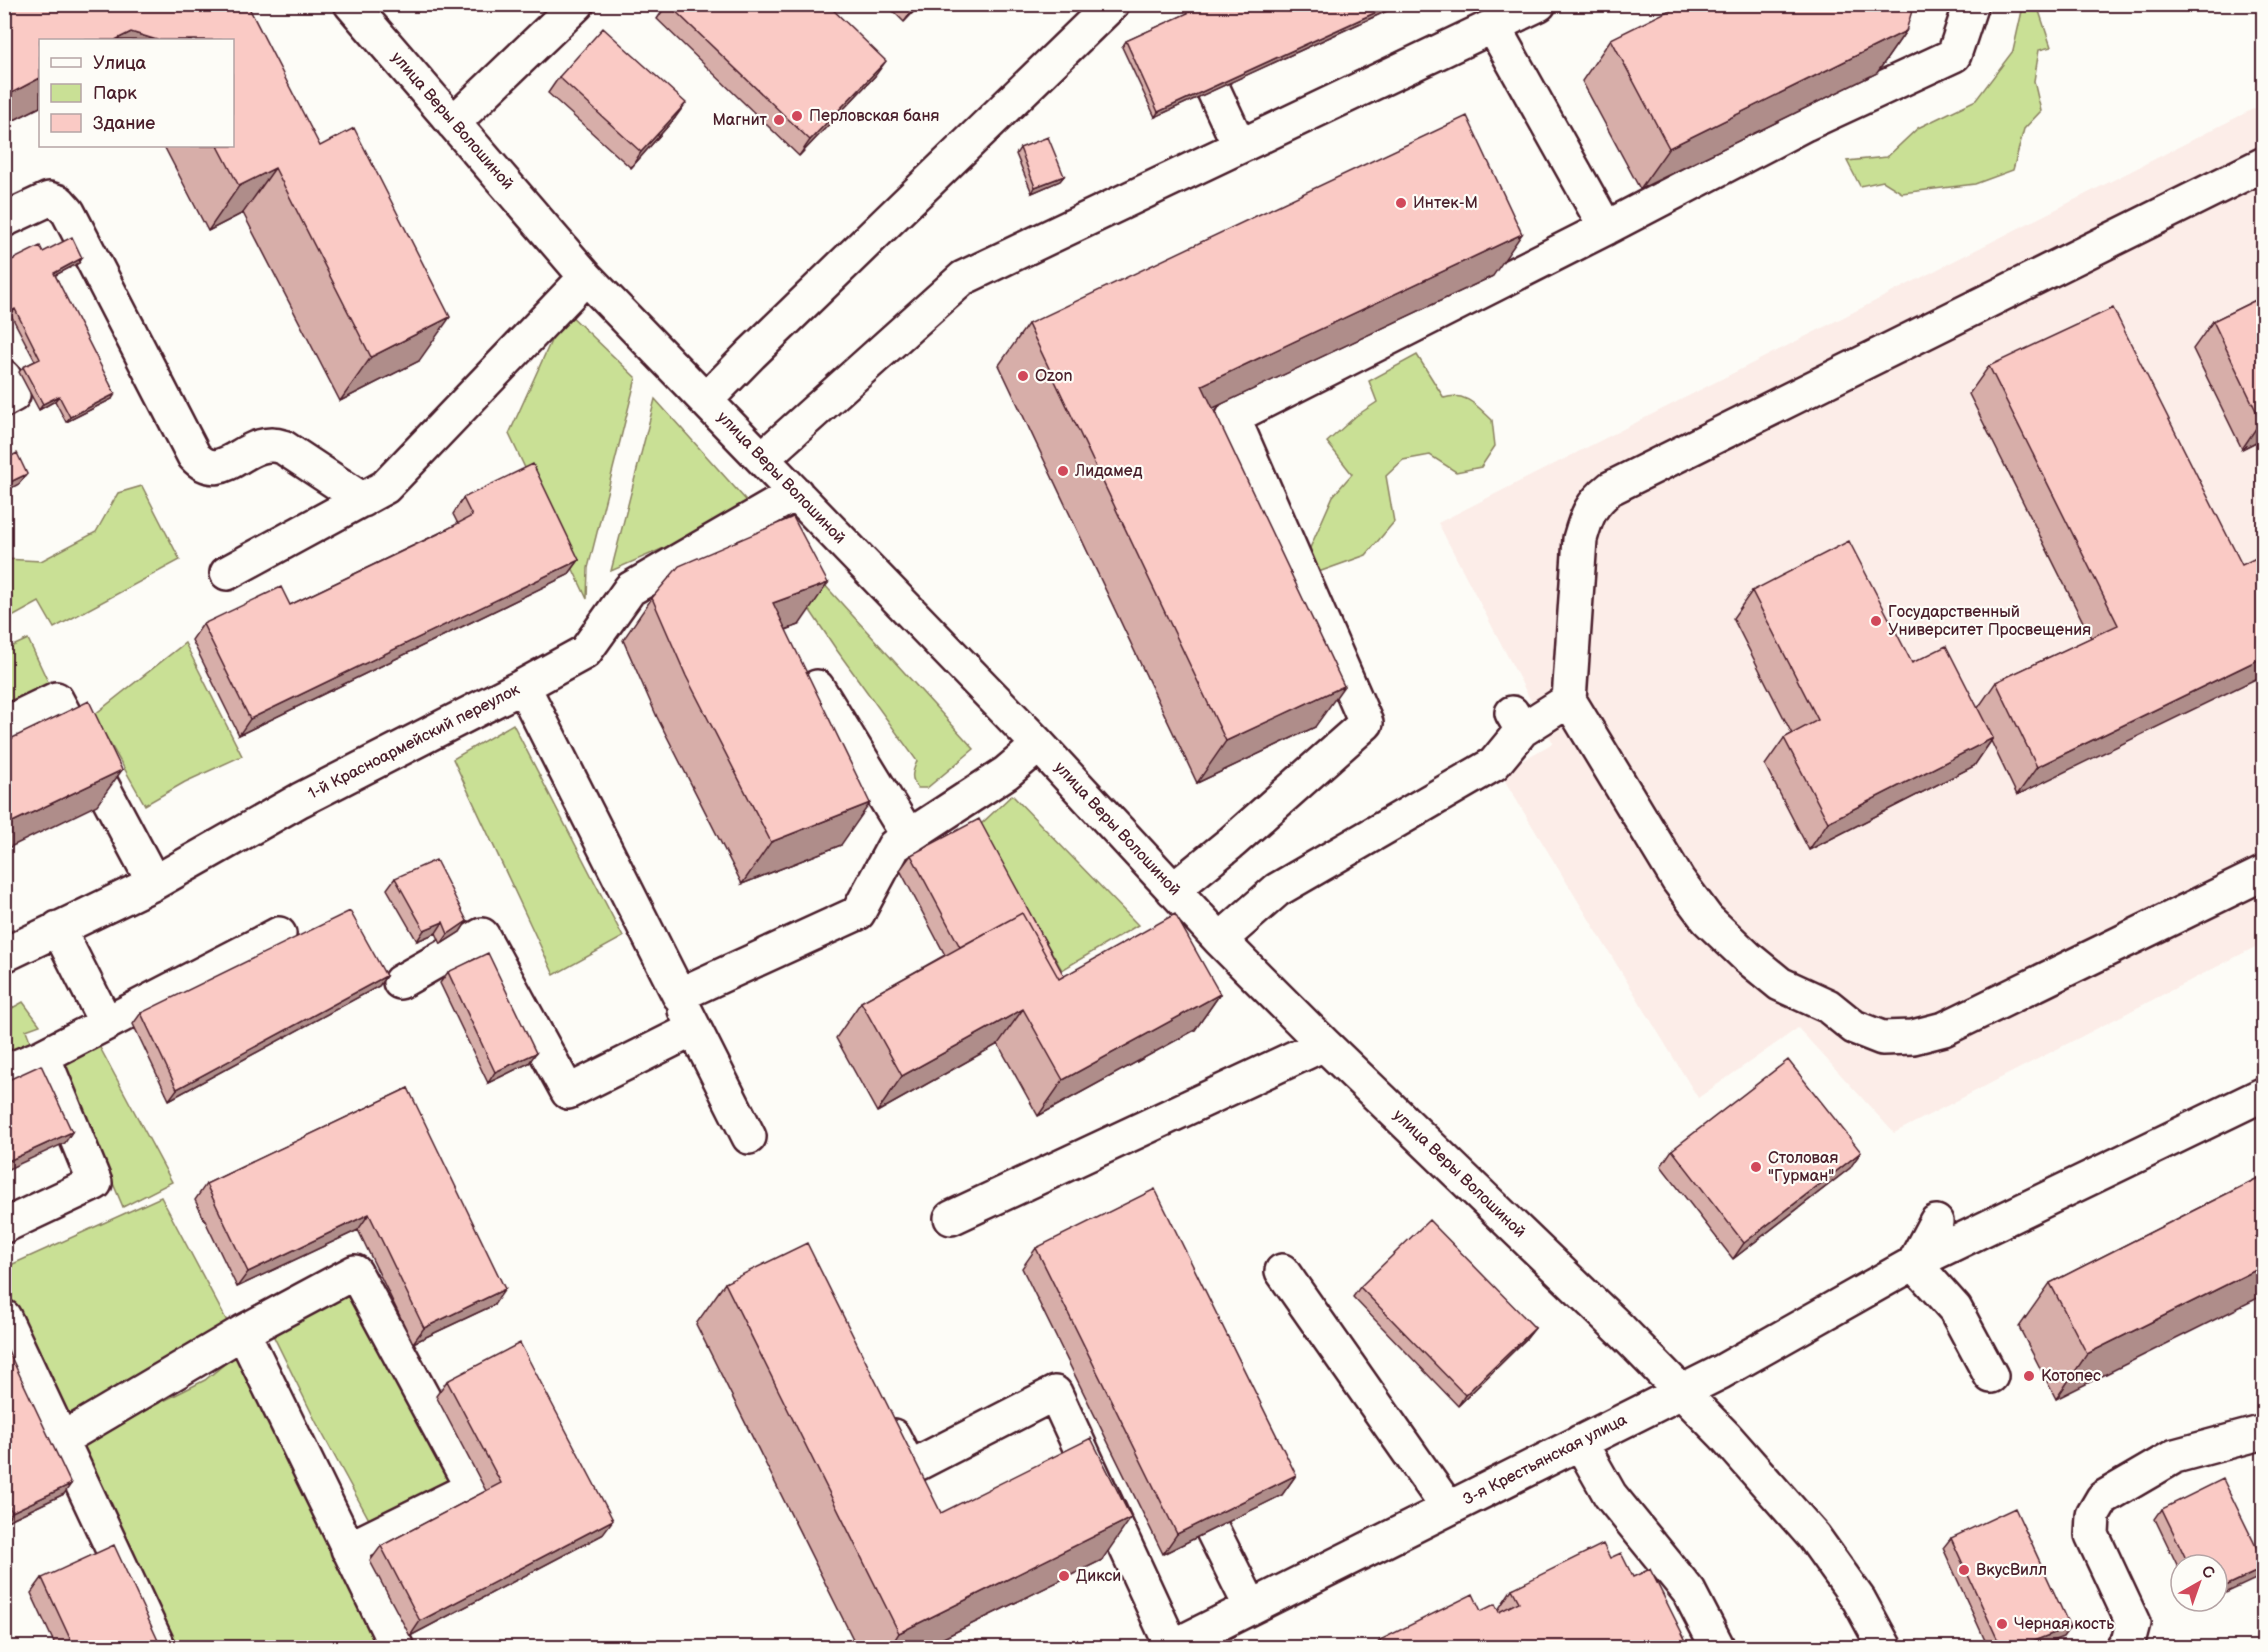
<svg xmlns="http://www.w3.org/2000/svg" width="2268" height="1652" viewBox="0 0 2268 1652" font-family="'Balsamiq Sans',sans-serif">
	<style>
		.built { fill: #fcede8 }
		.green { fill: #c9e095; stroke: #8a8060; stroke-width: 1.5 }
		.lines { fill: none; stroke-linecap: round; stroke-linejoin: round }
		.minor-casing { stroke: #4a1f2b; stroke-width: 38 }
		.minor { stroke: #fdfcf7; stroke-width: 33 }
		.wall { fill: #d7aea9; stroke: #4a1f2b; stroke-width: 1.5 }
		.shaded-wall { fill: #af8d8a; stroke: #4a1f2b; stroke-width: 1.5 }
		.building { fill: #facac5; stroke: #4a1f2b; stroke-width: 1.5 }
		.poi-dot { fill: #d1495b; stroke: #fdfcf7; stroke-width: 2 }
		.labels { text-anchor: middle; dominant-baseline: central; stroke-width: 4.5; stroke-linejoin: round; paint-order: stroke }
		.poi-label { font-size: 16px; fill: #4a1f2b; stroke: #fdfcf7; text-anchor: start }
		.street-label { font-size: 16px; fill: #4a1f2b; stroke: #fdfcf7 }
	</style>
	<rect width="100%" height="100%" fill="#fdfcf7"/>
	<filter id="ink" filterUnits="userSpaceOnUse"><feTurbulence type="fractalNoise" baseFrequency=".0167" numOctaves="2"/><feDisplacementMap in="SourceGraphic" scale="12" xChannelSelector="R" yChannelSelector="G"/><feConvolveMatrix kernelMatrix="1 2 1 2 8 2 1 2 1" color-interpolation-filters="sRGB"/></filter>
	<g filter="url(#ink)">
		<path class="built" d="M2263 104V943L1894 1133 1798 1028 1698 1098 1500 773 1553 743 1438 523Z"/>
		<path class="green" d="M2038 8 2051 47 2039 50 2034 81 2041 111 2024 129 2013 170 1975 184 1902 193 1883 181 1860 186 1847 161 1887 157 1918 128 1976 100 2013 51 2022 11Z
			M565 310 636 378 588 568 587 599 509 434Z
			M1417 355 1444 398C1465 391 1477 406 1492 420L1495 446 1481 467 1456 472 1430 455 1403 460 1386 476 1394 522 1366 555 1313 574 1306 557 1333 496 1352 474 1327 442 1356 416 1377 402 1369 381Z
			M655 399 754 509 611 571Z
			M142 486 180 560 54 628 39 602 5 621V559L41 561 96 532 118 493Z
			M792 549 974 749 927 788H918C910 778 912 773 917 761L836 649 774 557Z
			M28 639 56 699 4 723V650Z
			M185 643 242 756 185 782 145 805 94 715Z
			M513 724 623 937 554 975 453 759Z
			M1012 795 1138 925 1062 970 979 826Z
			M23 1002 40 1025 26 1030 32 1046 5 1059V1012Z
			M97 1042 172 1182 123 1207 62 1063Z
			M161 1197 230 1327 54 1422 5 1306 4 1268Z
			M350 1282 462 1479 371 1523 316 1422 271 1331Z
			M261 1334 398 1647H174L78 1444 205 1380Z"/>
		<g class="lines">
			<g class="minor-casing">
				<path id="minor" d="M351 4 586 277 1039 745 1220 940 1324 1044 1621 1330 1725 1436 1814 1537 1859 1600 1885 1648
					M1493 26 1539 4
					M1214 91 1239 145
					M453 123 577 4
					M2264 164 1611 488C1591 504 1587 514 1580 539L1569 700 1678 880 1707 919 1747 957 1780 984 1828 1006 1854 1027 1882 1038 1913 1037 1944 1029 2264 873
					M4 220 49 199 59 202 68 212 194 456C224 489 245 434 283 447L363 500
					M1606 228 1805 124 1954 55 1971 4
					M4 377 13 395 4 400
					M706 400 751 354 1112 4
					M763 458 963 278 1493 26 1606 228 1233 417 1366 723 1232 842 1173 890
					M227 573 385 487 586 277
					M523 686 679 995 858 913 894 846 1006 773 1039 745
					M817 687 909 837
					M4 724 56 699 154 883
					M1522 730 1569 700
					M58 928 106 1023
					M1220 940 1277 890 1494 764 1522 730 1512 713
					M4 955 154 883 300 800 523 686 585 652 630 589 796 493
					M400 982 482 935 568 1092 694 1029
					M685 1010 749 1137
					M4 1072 43 1056 279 934
					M951 1218 1324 1044
					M4 1226 95 1183 43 1056
					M1914 1263 1955 1309 1991 1376
					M1914 1263 1936 1222
					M1282 1271 1448 1508
					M4 1317 159 1648
					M893 1436 909 1468 1055 1393 1172 1647
					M62 1439 243 1332
					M1580 1442 1610 1495 1689 1592 1718 1648
					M1212 1529 1251 1607
					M348 1549 472 1488 355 1272 243 1332 397 1648
					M1170 1648 1721 1372 1914 1263 2264 1094
					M2123 1648 2128 1642 2133 1623 2092 1535 2093 1515 2103 1498 2175 1456 2264 1432"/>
			</g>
			<use href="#minor" class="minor"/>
		</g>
		<path class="wall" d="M4 4H247L419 361 340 401 243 213 208 231 164 146H232V40H40V107L4 125Z
			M667 4H827L875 76 799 156 657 19Z
			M886 4H921L904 22Z
			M1193 4H1402L1155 117 1122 47 1126 41 1195 10Z
			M1906 31 1877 73 1640 189 1582 81 1611 39Z
			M559 77 675 118 631 168 548 93Z
			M1020 148 1064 176 1060 181 1032 193 1016 154Z
			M43 252 82 258 79 263 55 275 112 399 66 422 55 401 39 410 19 372 23 367 35 361 11 315Z
			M1493 276 1213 408 1315 727 1197 783 999 365 1028 324Z
			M2264 296V438L2242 449 2193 349 2213 321Z
			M1989 366 2242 565 2017 795 1991 741 1974 766 1809 850 1765 765 1784 738 1792 734 1733 618 1752 591 1912 663 1978 708 1996 682 2091 638 1969 394Z
			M463 498 579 560 568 575 239 735 192 640 203 624 290 605 458 524 453 514Z
			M652 598 799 625 786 630 841 845 742 884 657 717 623 640Z
			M911 855 1064 976 1220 994 1195 1030 1038 1116 998 1044 877 1112 836 1038 861 1002 945 955 900 870Z
			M395 878 467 921 460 932 441 944 436 933 417 941 387 889Z
			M448 972 529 1063 488 1083 440 983Z
			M386 976 379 986 169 1100 133 1024 141 1013Z
			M408 1088 494 1305 413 1343 358 1230 237 1287 195 1200 206 1184Z
			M1672 1150 1850 1168 1733 1259 1661 1166Z
			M2264 1175 2056 1399 2019 1327 2050 1283Z
			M1036 1248 1296 1475 1282 1495 1163 1554 1022 1268Z
			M725 1283 941 1513 1102 1560 925 1647H857L696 1324Z
			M1360 1287 1535 1328 1527 1338 1458 1406 1353 1297Z
			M4 1342 64 1494 5 1522 4 1521Z
			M447 1381 602 1535 410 1636 370 1561 381 1546 486 1491 436 1396Z
			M2162 1509 2258 1578 2217 1565H2181V1573L2155 1519Z
			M1951 1538 2070 1627 2063 1637 2037 1647H1988L1943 1548Z
			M1610 1558 1633 1577 1689 1647H1375L1380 1640 1481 1611 1498 1610 1512 1589Z
			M42 1578 161 1647H56L31 1593Z
			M2194 1601H2209L2197 1607Z"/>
		<path class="shaded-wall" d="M917 4H921L904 22Z
			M1394 4H1402L1155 117 1158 112Z
			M1906 31 1877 73 1640 189 1669 148Z
			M131 32 157 40H115Z
			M886 61 875 76 799 156 810 140Z
			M40 78V107L4 125V97Z
			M686 103 675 118 631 168 641 152Z
			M275 168 243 213 208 231 239 186Z
			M1064 176 1060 181 1032 193 1035 187Z
			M1522 234 1493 276 1173 427 1202 385Z
			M82 258 79 263 50 278 54 273Z
			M15 309 11 315 4 318V315Z
			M450 317 419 361 340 401 371 357Z
			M115 394 112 399 66 422 70 417Z
			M59 396 55 401 39 410 43 404Z
			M2264 420V438L2242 449 2261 421Z
			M27 474 19 484 4 492V485Z
			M579 560 568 575 239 735 250 719Z
			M828 583 799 625 744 644 773 603Z
			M2264 657V675L2017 795 2037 767Z
			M1344 686 1315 727 1197 783 1226 741Z
			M1993 738 1974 766 1809 850 1828 822Z
			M122 770 97 805 4 850V826Z
			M870 803 841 845 742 884 771 842Z
			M467 921 460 932 441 944 448 934Z
			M443 922 436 933 417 941 424 930Z
			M386 976 379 986 169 1100 177 1089Z
			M1220 994 1195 1030 1038 1116 1063 1080Z
			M1023 1009 998 1044 877 1112 902 1076Z
			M536 1053 529 1063 488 1083 495 1072Z
			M72 1132 65 1143 4 1171V1163Z
			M1861 1152 1850 1168 1733 1259 1744 1243Z
			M369 1214 358 1230 237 1287 248 1272Z
			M2264 1266V1295L2056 1399 2087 1354Z
			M505 1289 494 1305 413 1343 424 1328Z
			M1535 1328 1527 1338 1458 1406 1465 1395Z
			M1296 1475 1282 1495 1163 1554 1177 1534Z
			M71 1484 64 1494 5 1522 12 1512Z
			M1131 1518 1102 1560 925 1647H890L899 1633Z
			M613 1520 602 1535 410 1636 420 1621Z
			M2264 1568V1570L2258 1578 2217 1597V1590Z
			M2201 1601H2209L2197 1607Z
			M2070 1627 2063 1637 2037 1647H2018Z"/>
		<path class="building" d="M4 4H247L320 146 354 128 450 317 371 357 275 168 239 186 218 146H232V40H157L131 32 115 40H40V78L4 97Z
			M668 4H827L886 61 810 140Z
			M1199 4H1394L1158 112 1126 41 1201 7Z
			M1682 4H1914L1906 31 1669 148 1611 39Z
			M603 28 686 103 641 152 559 77Z
			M1467 116 1522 234 1202 385 1344 686 1226 741 1028 324Z
			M1048 137 1064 176 1035 187 1020 148Z
			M72 237 82 258 54 273 115 394 70 417 59 396 43 404 23 367 40 359 15 309 4 315V264L40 246 43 252Z
			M2264 296V420L2261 421 2213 321Z
			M2113 308 2242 565 2264 554V657L2037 767 1996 682 2118 625 1989 366Z
			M17 453 27 474 4 485V460Z
			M533 464 579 560 250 719 203 624 281 587 290 605 438 534 472 516 463 498Z
			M793 517 828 583 773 603 870 803 771 842 686 676 652 598 679 566Z
			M1849 541 1912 663 1946 646 1993 738 1828 822 1784 738 1818 720 1752 591Z
			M89 701 122 770 4 826V742Z
			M979 819 1064 976 1059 979 1022 913 960 947 911 855Z
			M436 860 467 921 448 934 443 922 424 930 395 878Z
			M350 911 386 976 177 1089 141 1013Z
			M1022 913 1059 979 1175 914 1220 994 1063 1080 1023 1009 902 1076 861 1002Z
			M488 953 536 1053 495 1072 448 972Z
			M1788 1060 1861 1152 1744 1243 1672 1150Z
			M41 1065 72 1132 4 1163V1082Z
			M408 1088 505 1289 424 1328 369 1214 248 1272 206 1184Z
			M2264 1175V1266L2087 1354 2050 1283Z
			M1155 1189 1296 1475 1177 1534 1036 1248Z
			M1429 1220 1535 1328 1465 1395 1360 1287Z
			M807 1243 941 1513 1091 1438 1131 1518 899 1633 725 1283Z
			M4 1342 71 1484 12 1512 4 1495Z
			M520 1343 613 1520 420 1621 381 1546 501 1483 447 1381Z
			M2223 1479 2264 1563V1568L2217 1590V1565H2189L2162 1509Z
			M2015 1508 2070 1627 2018 1647H2001L1951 1538Z
			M1603 1544 1610 1558 1621 1553 1633 1577 1650 1569 1689 1647H1384L1380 1640 1473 1594 1481 1611 1495 1604 1499 1612 1519 1602 1512 1589Z
			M114 1545 161 1647H74L42 1578Z
			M1341 1644 1343 1647H1334Z"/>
	</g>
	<g class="poi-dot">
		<circle cx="797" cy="116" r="6"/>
		<circle cx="779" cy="120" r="6"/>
		<circle cx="1401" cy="203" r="6"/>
		<circle cx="1023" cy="376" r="6"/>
		<circle cx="1063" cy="471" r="6"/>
		<circle cx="1876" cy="621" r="6"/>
		<circle cx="1756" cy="1167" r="6"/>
		<circle cx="2029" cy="1376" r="6"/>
		<circle cx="1964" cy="1570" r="6"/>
		<circle cx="1064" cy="1576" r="6"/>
		<circle cx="2002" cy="1624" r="6"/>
	</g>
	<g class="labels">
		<g class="poi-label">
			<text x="809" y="116">Перловская баня</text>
			<text x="767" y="120" text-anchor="end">Магнит</text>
			<text x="1413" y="203">Интек-М</text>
			<text x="1035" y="376">Ozon</text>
			<text x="1075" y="471">Лидамед</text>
			<text x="1888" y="612">Государственный<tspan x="1888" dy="18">Университет Просвещения</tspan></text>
			<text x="1768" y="1158">Столовая<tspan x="1768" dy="18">"Гурман"</tspan></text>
			<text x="2041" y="1376">Котопес</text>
			<text x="1976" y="1570">ВкусВилл</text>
			<text x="1076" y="1576">Дикси</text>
			<text x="2014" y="1624">Черная кость</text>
		</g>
		<g class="street-label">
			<text transform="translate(452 121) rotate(49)">улица Веры Волошиной</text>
			<text transform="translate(781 478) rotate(46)">улица Веры Волошиной</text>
			<text transform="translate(414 742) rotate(-27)">1-й Красноармейский переулок</text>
			<text transform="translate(1117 829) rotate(47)">улица Веры Волошиной</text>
			<text transform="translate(1459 1174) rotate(44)">улица Веры Волошиной</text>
			<text transform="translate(1545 1460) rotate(-27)">3-я Крестьянская улица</text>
		</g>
	</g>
	<rect width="2268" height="1652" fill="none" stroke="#fdfcf7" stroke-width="24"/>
	<rect x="12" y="12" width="2244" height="1628" fill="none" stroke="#4a1f2b" stroke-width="2" filter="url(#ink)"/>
	<rect x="39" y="39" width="195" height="108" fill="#fdfcf7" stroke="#b5a4a5" stroke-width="1.5"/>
	<rect x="51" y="58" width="30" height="9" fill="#fdfcf7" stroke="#b5a4a5" stroke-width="1.5"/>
	<text x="93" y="69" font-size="18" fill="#4a1f2b">Улица</text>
	<rect x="51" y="84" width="30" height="18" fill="#c9e095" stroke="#b5a4a5" stroke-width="1.5"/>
	<text x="93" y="99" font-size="18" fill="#4a1f2b">Парк</text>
	<rect x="51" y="114" width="30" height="18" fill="#facac5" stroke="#b5a4a5" stroke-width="1.5"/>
	<text x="93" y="129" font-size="18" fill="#4a1f2b">Здание</text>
	<g transform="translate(2199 1583) rotate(40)"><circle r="28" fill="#fdfcf7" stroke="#b5a4a5" stroke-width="1.5"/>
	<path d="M0-4.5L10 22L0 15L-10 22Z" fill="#d1495b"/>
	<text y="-9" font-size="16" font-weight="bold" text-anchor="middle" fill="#4a1f2b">С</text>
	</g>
</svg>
